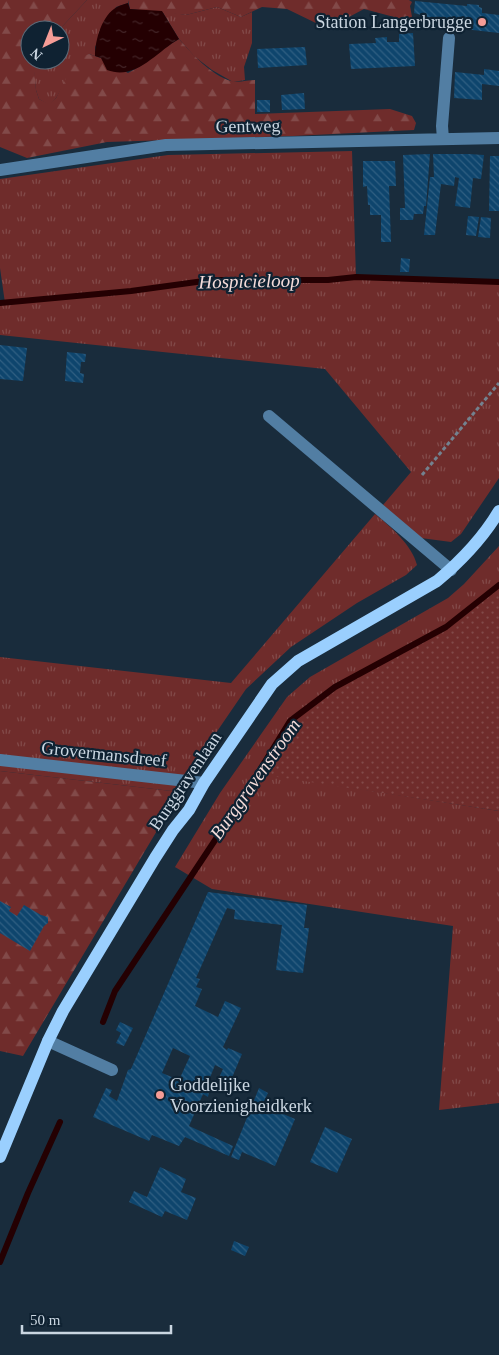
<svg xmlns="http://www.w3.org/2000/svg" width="499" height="1355" viewBox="0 0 499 1355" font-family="Georgia,serif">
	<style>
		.grass { fill: url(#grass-tufts) }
		.forest { fill: url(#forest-firs) }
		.park { fill: url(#park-dots) }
		.water { fill: url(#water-ripples) }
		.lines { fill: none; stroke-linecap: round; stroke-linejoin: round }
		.stream { stroke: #240002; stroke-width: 6 }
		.building { fill: url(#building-back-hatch); fill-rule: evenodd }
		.path { stroke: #73828f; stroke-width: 3; stroke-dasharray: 4 2.5; stroke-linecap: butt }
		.minor { stroke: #527ea3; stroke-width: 12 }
		.major { stroke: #9acffe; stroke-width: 12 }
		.poi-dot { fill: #f59c96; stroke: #0f2232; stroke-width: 2 }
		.labels { text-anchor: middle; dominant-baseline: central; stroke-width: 4.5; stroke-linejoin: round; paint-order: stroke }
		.poi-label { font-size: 18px; fill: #cad6e1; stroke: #0f2232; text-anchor: end }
		.street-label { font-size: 18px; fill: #cad6e1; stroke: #0f2232 }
		.water-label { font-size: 19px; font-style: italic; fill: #f5dcda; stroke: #0f2232 }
	</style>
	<defs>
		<pattern id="grass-tufts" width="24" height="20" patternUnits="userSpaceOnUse" patternTransform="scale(1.25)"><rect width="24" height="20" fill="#6f2c2b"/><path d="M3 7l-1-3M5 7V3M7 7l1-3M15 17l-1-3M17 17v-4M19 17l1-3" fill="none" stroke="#824a49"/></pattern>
		<pattern id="forest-firs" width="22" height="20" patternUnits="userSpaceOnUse" patternTransform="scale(1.25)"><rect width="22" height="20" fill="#6f2c2b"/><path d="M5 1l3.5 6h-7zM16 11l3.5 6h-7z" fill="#824a49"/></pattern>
		<pattern id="park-dots" width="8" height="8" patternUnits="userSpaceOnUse" patternTransform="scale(1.25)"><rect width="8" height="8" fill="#6f2c2b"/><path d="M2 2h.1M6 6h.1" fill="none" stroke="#824a49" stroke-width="1.8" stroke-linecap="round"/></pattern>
		<pattern id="water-ripples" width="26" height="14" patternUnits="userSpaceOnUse" patternTransform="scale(1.25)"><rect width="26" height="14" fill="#240002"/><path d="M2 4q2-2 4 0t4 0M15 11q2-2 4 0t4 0" fill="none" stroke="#422427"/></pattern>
		<pattern id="building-back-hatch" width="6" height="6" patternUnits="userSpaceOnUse" patternTransform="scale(1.25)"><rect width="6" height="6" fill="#0e456d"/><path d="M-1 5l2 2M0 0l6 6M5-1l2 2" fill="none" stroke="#305f82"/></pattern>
	</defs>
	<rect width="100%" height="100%" fill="#192c3c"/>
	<path class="grass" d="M87 0H128V3L116 7 95 47V56L89 54 66 81 56 98 49 105 39 99 36 90 33 62 35 60H60L59 30Z
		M217 7 241 17 252 12V43L244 67 245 80 233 82 212 70 194 56 179 39 162 11 186 15Z
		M352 151 356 277 499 282V478L461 534 451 542 421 538 383 505 411 472 325 369 0 335V303H5L0 268V179L168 155Z
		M375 514C391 527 412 545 417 565L406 575 357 603 291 647 246 689 192 768 180 792 0 771V657L231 683Z
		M499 546V585L446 627 335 687 258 773 499 811V1103L439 1110 453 926 212 889 175 867 220 793 287 697 310 677 448 598 464 584Z"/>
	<path class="forest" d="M0 0H87L59 30H30V60H35L34 63 36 90 39 99 49 104 56 98 76 59 89 54 101 58 128 73C147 64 161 49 179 39 192 54 211 75 231 81 238 83 248 80 255 80V114L390 109 412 116 416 123 414 130 293 136 107 142 27 158 0 147Z
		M128 0H409L412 2 410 6 413 22 364 9 347 18 322 26 287 9 262 7 241 17 217 7 186 15 130 9Z
		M0 771 180 792 23 1056 0 1051Z"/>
	<path class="park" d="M499 585V811L258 774 290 721 335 687 446 627Z"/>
	<path class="water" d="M128 3 130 9 162 11 179 39C156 52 136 81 107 70L101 58 95 56C95 40 102 15 117 7 120 5 125 4 128 3Z"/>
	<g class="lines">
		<path class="stream" d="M0 303 131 291 211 280H328L356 277 499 282
			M103 1022 115 991 239 804 290 721 335 687 446 627 499 585
			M0 1262 28 1193 60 1122"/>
	</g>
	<path class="building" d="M415 1 467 6V4L479 5V7L482 8V13L499 15V33L420 24 421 15 414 13Z
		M413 33 415 66 351 69 349 44 376 43 375 38 387 37V42H399V34Z
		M305 47 307 65 258 68 257 49Z
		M484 69 499 71V86L482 84V100L454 98 455 72 484 75Z
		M304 93 305 109 282 110 281 95Z
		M257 100H270V112H257Z
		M430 154 426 206H424L423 214H414L413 220H400V208H405L403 155Z
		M433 154H469L484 155 481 179 473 178 470 208 455 206 459 178 455 177 454 186 441 184 435 235H424L430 177H434Z
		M490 156H499V211H489Z
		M363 161H395L396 186H389L391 242H381V215H370V205H368L367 186 363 187Z
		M468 216 479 217 476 236 466 235Z
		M481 217 491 218 490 238 478 237Z
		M401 258 410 259 409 272H400Z
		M0 345 27 348 23 381 0 379Z
		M67 352 86 354 85 362H81L80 373 84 374 83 383 65 381Z
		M208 892 307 905 304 928H309L303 973 276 970 282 925 234 919 235 910 227 908 196 978 200 979 196 987 202 989 195 1006 218 1017 225 1001 241 1008 223 1047 227 1050 228 1048 242 1054 228 1087 217 1082 223 1069 215 1065 205 1090 209 1092 208 1097 203 1094 189 1126 233 1146 229 1156 185 1137 179 1146 152 1135 149 1141 93 1117 106 1088 112 1090 109 1096 117 1101 128 1070 131 1069ZM173 1048 190 1056 179 1080 162 1073Z
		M0 901 11 907 9 911 17 916 24 905 41 915 48 917V923L44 926 30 951 0 933Z
		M120 1022 133 1028 124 1046 116 1043 121 1033 116 1030Z
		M259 1088 268 1093 262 1105 295 1119 275 1166 242 1152 239 1160 231 1157Z
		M325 1127 352 1139 337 1173 310 1162Z
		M160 1167 186 1179 181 1192 196 1198 187 1220 165 1211 162 1217 129 1202 134 1191 147 1197Z
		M234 1241 249 1247 245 1256 231 1250Z"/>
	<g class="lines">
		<path class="path" d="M422 475 499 383"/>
		<path class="minor" d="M443 139 442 126 449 38
			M0 170 166 145 499 138
			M269 416 451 570
			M0 760 204 783
			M48 1041 112 1070"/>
		<path class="major" d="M0 1157 48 1041 63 1011 155 858 173 830 189 810 204 783 272 684 298 661 437 581C461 561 483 538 499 511"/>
	</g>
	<g class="poi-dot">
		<circle cx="482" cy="22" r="5"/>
		<circle cx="160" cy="1095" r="5"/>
	</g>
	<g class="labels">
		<g class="poi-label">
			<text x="472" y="22">Station Langerbrugge</text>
			<text x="170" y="1085" text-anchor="start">Goddelijke<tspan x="170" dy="21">Voorzienigheidkerk</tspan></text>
		</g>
		<g class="street-label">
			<text transform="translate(248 126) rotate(-1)">Gentweg</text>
			<text transform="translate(104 754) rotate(6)">Grovermansdreef</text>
			<text transform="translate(185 781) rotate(-56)">Burggravenlaan</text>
		</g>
		<g class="water-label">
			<text transform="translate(249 281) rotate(-1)">Hospicieloop</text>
			<text transform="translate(255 779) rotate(-55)">Burggravenstroom</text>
		</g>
	</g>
	<g transform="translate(45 45) rotate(223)"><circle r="24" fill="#0f2232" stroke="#5a6a78"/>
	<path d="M0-4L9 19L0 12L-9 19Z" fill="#f59c96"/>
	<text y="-8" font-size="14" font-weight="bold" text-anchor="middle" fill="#cad6e1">N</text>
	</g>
	<path d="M22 1325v8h149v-8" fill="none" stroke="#cad6e1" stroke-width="2.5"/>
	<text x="30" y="1325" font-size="15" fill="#cad6e1" stroke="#0f2232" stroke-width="4" paint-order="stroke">50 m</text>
</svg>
